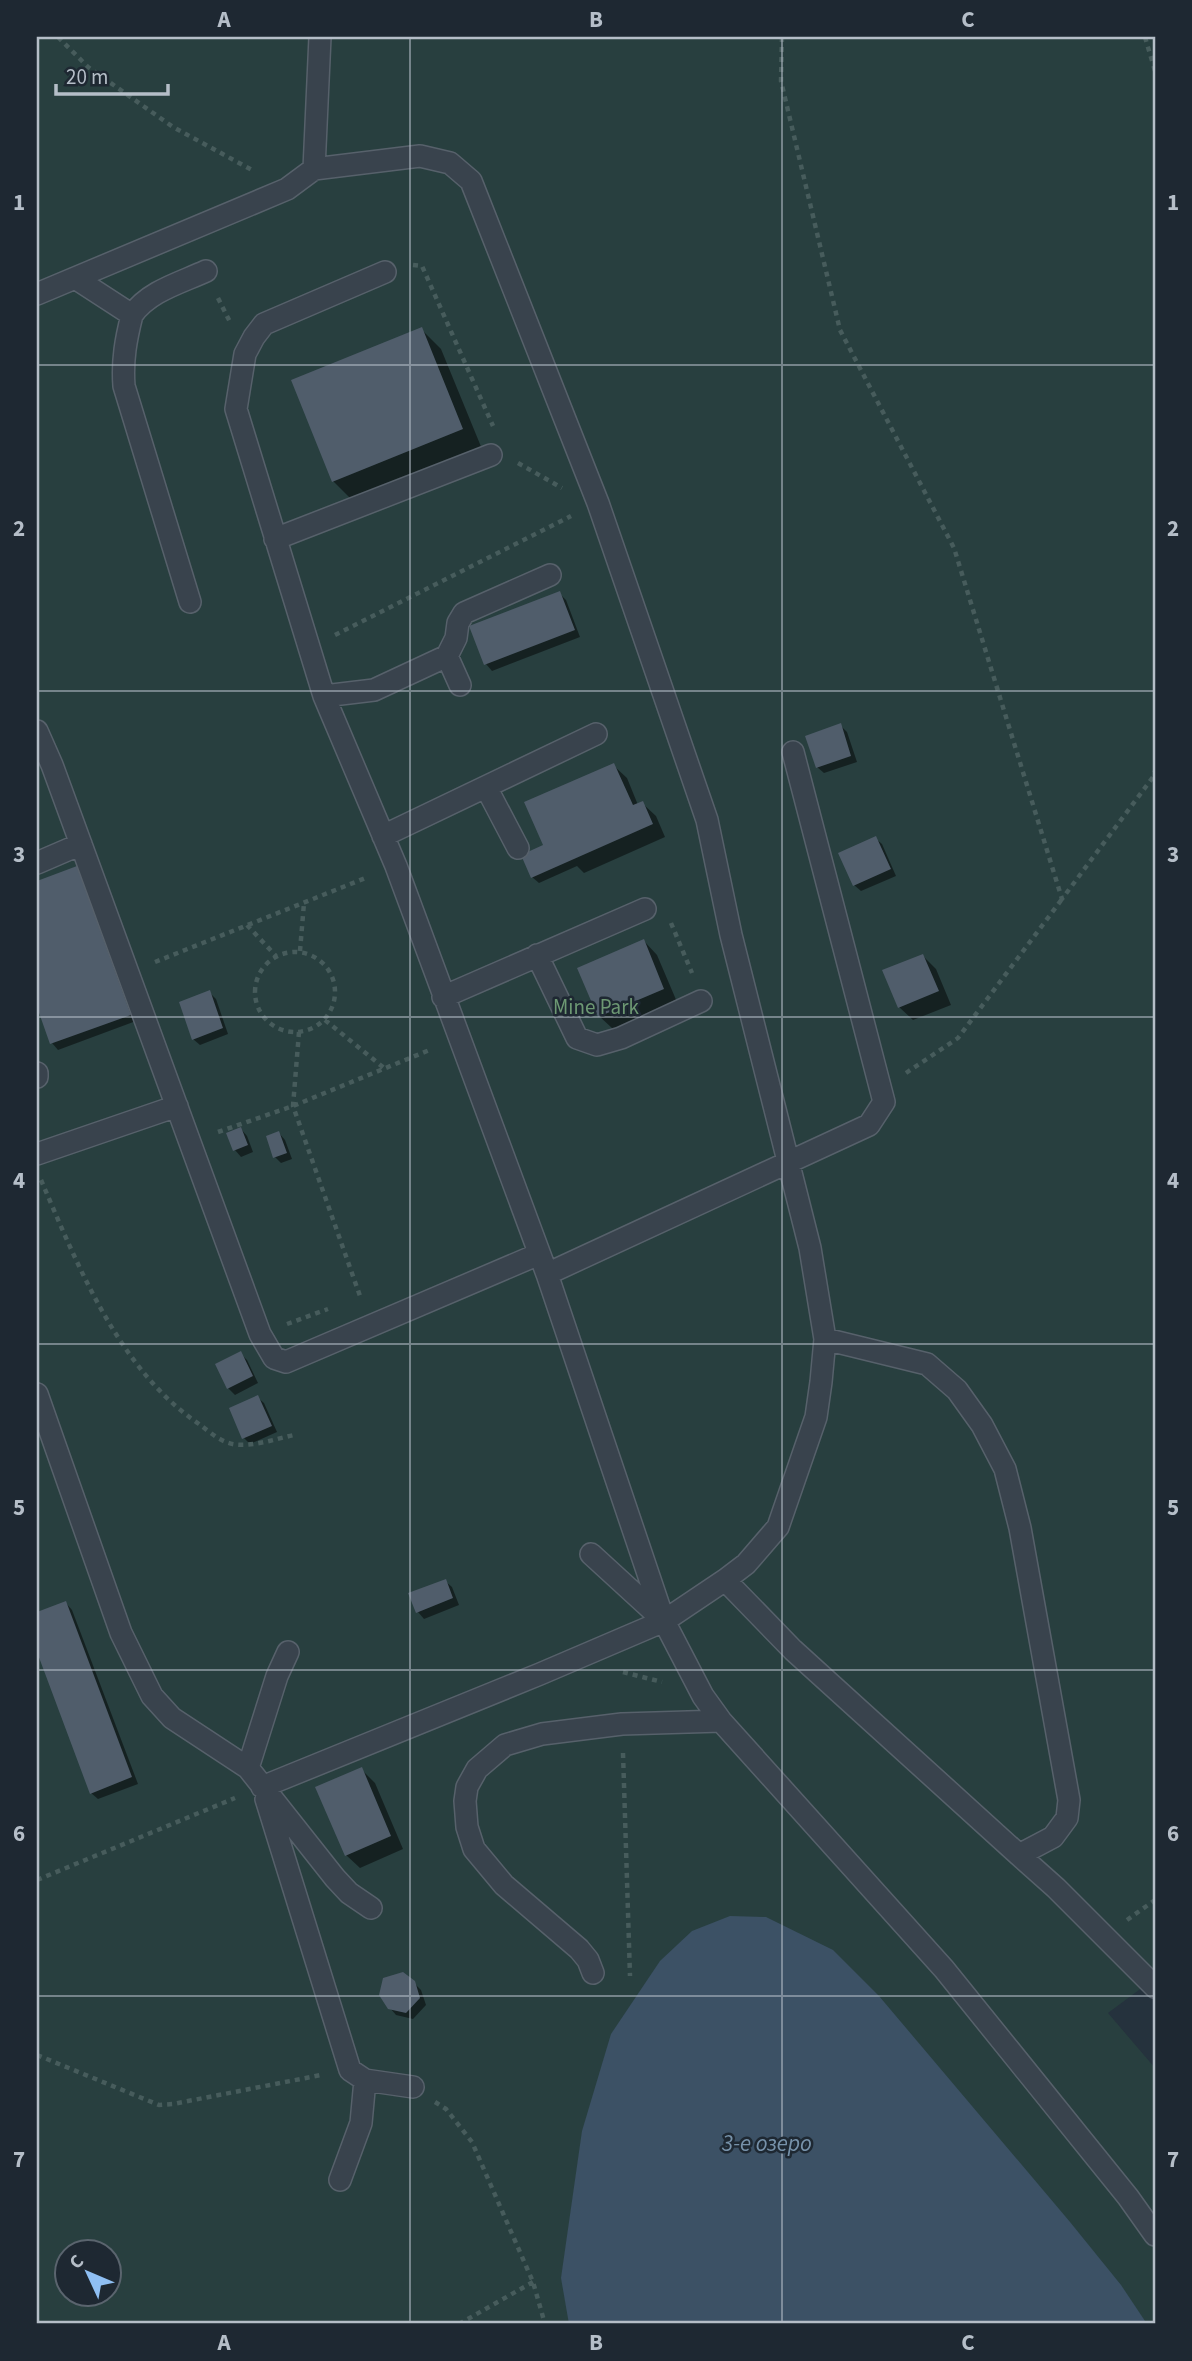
<svg xmlns="http://www.w3.org/2000/svg" width="1192" height="2361" viewBox="0 0 1192 2361" font-family="'Source Sans 3',sans-serif">
	<style>
		.green { fill: #283f3f; fill-rule: evenodd }
		.water { fill: #3c5165 }
		.shadow { fill: #0007 }
		.building { fill: #505d6b }
		.lines { fill: none; stroke-linecap: round; stroke-linejoin: round }
		.lane-casing { stroke: #57616b; stroke-width: 24 }
		.path { stroke: #475c5c; stroke-width: 4.5; stroke-dasharray: 5 5; stroke-linecap: butt }
		.lane { stroke: #39434d; stroke-width: 21 }
		.grid { fill: none; stroke: #b5bec8; stroke-width: 2; stroke-opacity: 0.55 }
		.labels { text-anchor: middle; dominant-baseline: central; stroke-width: 5; stroke-linejoin: round; paint-order: stroke }
		.park-label { font-size: 21px; fill: #6d9873; stroke: #1e2832 }
		.water-label { font-size: 23px; font-style: italic; fill: #7792aa; stroke: #1e2832 }
		.neatline { fill: none; stroke: #b5bec8; stroke-width: 2.5 }
		.grid-label { font-size: 23px; text-anchor: middle; font-weight: bold; fill: #b5bec8 }
	</style>
	<rect width="100%" height="100%" fill="#25323d"/>
	<path class="green" d="M37 37H1155V1978L1108 2013 1155 2068V2324H37ZM66 2252H108V2294H66Z"/>
	<path class="water" d="M730 1916 766 1917 833 1950 879 1996 1070 2222 1121 2285 1147 2324H569L561 2278 582 2131 611 2034 660 1961 692 1931Z"/>
	<path class="shadow" d="M421 329 441 349 482 449 353 501 333 481Z
		M560 594 566 600 580 637 492 671 486 664Z
		M840 725 847 732 857 762 824 773 817 767Z
		M613 765 627 778 638 805 642 803 656 816 665 837 584 873 577 866 539 883 532 877 546 846Z
		M875 838 882 844 896 876 861 891 854 885Z
		M76 868 83 874 136 1021 58 1050 52 1043 37 1002V883Z
		M644 941 657 955 677 1002 613 1029 599 1016Z
		M923 956 936 969 951 1005 913 1020 899 1007Z
		M209 992 216 999 228 1034 200 1045 193 1039Z
		M241 1129 247 1136 253 1152 241 1157 235 1150Z
		M279 1133 285 1140 292 1159 281 1163 275 1157Z
		M241 1354 247 1360 258 1383 235 1395 228 1388Z
		M257 1397 264 1403 277 1432 250 1444 244 1438Z
		M445 1581 452 1587 459 1605 424 1619 418 1612 411 1594Z
		M66 1603 72 1610 138 1784 98 1799 91 1793 37 1647V1614Z
		M361 1769 375 1783 403 1849 360 1868 346 1855Z
		M414 1983 421 1990 426 2005 413 2019 396 2015 390 2008Z"/>
	<path class="building" d="M422 327 463 429 332 482 291 380Z
		M560 591 575 630 484 665 469 626Z
		M841 723 851 756 816 768 805 736Z
		M614 763 633 805 643 801 653 824 531 878 521 855 543 845 524 802Z
		M876 836 891 869 853 886 838 853Z
		M77 866 131 1015 50 1044 37 1007V881Z
		M644 939 664 989 598 1017 577 968Z
		M923 954 939 991 898 1008 882 970Z
		M210 990 223 1028 192 1040 179 1002Z
		M241 1127 248 1145 233 1151 226 1133Z
		M279 1131 287 1153 273 1158 266 1136Z
		M241 1351 253 1376 227 1389 215 1364Z
		M258 1395 272 1426 242 1439 229 1408Z
		M446 1579 453 1598 416 1613 408 1593Z
		M66 1601 132 1777 90 1794 37 1652V1612Z
		M362 1767 391 1836 345 1856 315 1787Z
		M403 1972 415 1981 420 1998 406 2013 388 2009 379 1995 383 1978Z"/>
	<g class="lines">
		<g class="lane-casing">
			<path id="lane" d="M385 272 264 324 254 337 245 354 236 409 324 696 396 866 547 1274 664 1621 703 1696 721 1721 944 1969 1128 2197 1155 2235
				M75 278 132 315C126 339 122 360 124 386L190 602
				M37 294 287 189 314 169 320 37
				M132 315C149 291 180 283 206 271
				M275 539 491 455
				M447 656 460 685
				M324 696 374 690 447 656 456 638 458 623 464 613 550 575
				M37 731 52 765 260 1334 274 1358 286 1362 539 1254
				M486 787 518 848
				M383 836 596 734
				M37 863 81 844
				M537 955 577 1038 597 1045 621 1038 701 1001
				M443 997 645 909
				M37 1073V1077
				M37 1154 177 1106
				M547 1274 869 1125 884 1102 793 752
				M37 1394 121 1633 152 1696 172 1718 248 1768 335 1878 349 1893 371 1908
				M591 1554 662 1619
				M725 1580 793 1650 1019 1855 1053 1837 1067 1818 1069 1800 1020 1528 1005 1469 982 1425 957 1390 927 1364 825 1339
				M248 1768 277 1676 288 1652
				M262 1787 540 1674 664 1621 725 1580 746 1564 778 1527 816 1417 821 1382 825 1339 810 1248 731 935 707 820 598 503 471 181 450 163 420 156 314 169
				M266 1799 350 2070 365 2080 413 2087
				M1019 1855 1056 1888 1155 1987
				M593 1973 588 1960 579 1949 504 1885 474 1849 467 1827 465 1801 467 1787 477 1769 505 1745 542 1734 622 1724 721 1721
				M340 2180 361 2123 365 2080"/>
		</g>
		<path class="path" d="M58 37 88 67 173 127 252 170
			M782 37 781 81 840 330 954 548 1062 899 1153 777 1155 771
			M1145 37 1155 71
			M413 265 422 266 493 426
			M218 298 230 322
			M518 463 562 488
			M335 635 571 516
			M671 923 692 973
			M247 925 276 956
			M300 951 304 903
			M255 992a40 40 0 1 1 80 0a40 40 0 1 1-80 0Z
			M155 962 368 877
			M325 1020 384 1068
			M299 1032 293 1106 360 1296
			M906 1073 958 1038 1062 899
			M218 1132 293 1106 432 1049
			M41 1180C78 1266 119 1370 199 1424 207 1430 216 1438 226 1442 244 1450 275 1439 294 1435
			M287 1324 328 1309
			M623 1672 662 1682
			M623 1753 630 1976
			M37 1880 235 1798
			M1127 1920 1155 1900
			M37 2055 159 2105 173 2104 321 2075
			M435 2102 446 2109 472 2142 533 2282 545 2324
			M459 2324 533 2282"/>
		<use href="#lane" class="lane"/>
	</g>
	<path class="grid" d="M410 37V2324M782 37V2324M37 365H1155M37 691H1155M37 1017H1155M37 1344H1155M37 1670H1155M37 1996H1155"/>
	<g class="labels">
		<g class="park-label">
			<text x="596" y="1007">Mine Park</text>
		</g>
		<g class="water-label">
			<text x="767" y="2143">3-е озеро</text>
		</g>
	</g>
	<rect width="1192" height="2361" fill="none" stroke="#1e2832" stroke-width="77"/>
	<g transform="translate(88 2273) rotate(314)"><circle r="33" fill="#1e2832" stroke="#5a646e" stroke-width="2"/>
	<path d="M0-5L12 26L0 18L-12 26Z" fill="#8fbff3"/>
	<text y="-10" font-size="19" font-weight="bold" text-anchor="middle" fill="#b5bec8">С</text>
	</g>
	<path d="M56 84v10h112v-10" fill="none" stroke="#b5bec8" stroke-width="3.5"/>
	<text x="66" y="84" font-size="21" fill="#b5bec8" stroke="#1e2832" stroke-width="5" paint-order="stroke">20 m</text>
	<rect x="38" y="38" width="1116" height="2284" class="neatline"/>
	<g class="grid-label">
		<text x="224" y="27">A</text>
		<text x="596" y="27">B</text>
		<text x="968" y="27">C</text>
		<text x="19" y="210">1</text>
		<text x="1173" y="210">1</text>
		<text x="19" y="536">2</text>
		<text x="1173" y="536">2</text>
		<text x="19" y="862">3</text>
		<text x="1173" y="862">3</text>
		<text x="19" y="1188">4</text>
		<text x="1173" y="1188">4</text>
		<text x="19" y="1515">5</text>
		<text x="1173" y="1515">5</text>
		<text x="19" y="1841">6</text>
		<text x="1173" y="1841">6</text>
		<text x="19" y="2167">7</text>
		<text x="1173" y="2167">7</text>
		<text x="224" y="2350">A</text>
		<text x="596" y="2350">B</text>
		<text x="968" y="2350">C</text>
	</g>
</svg>
